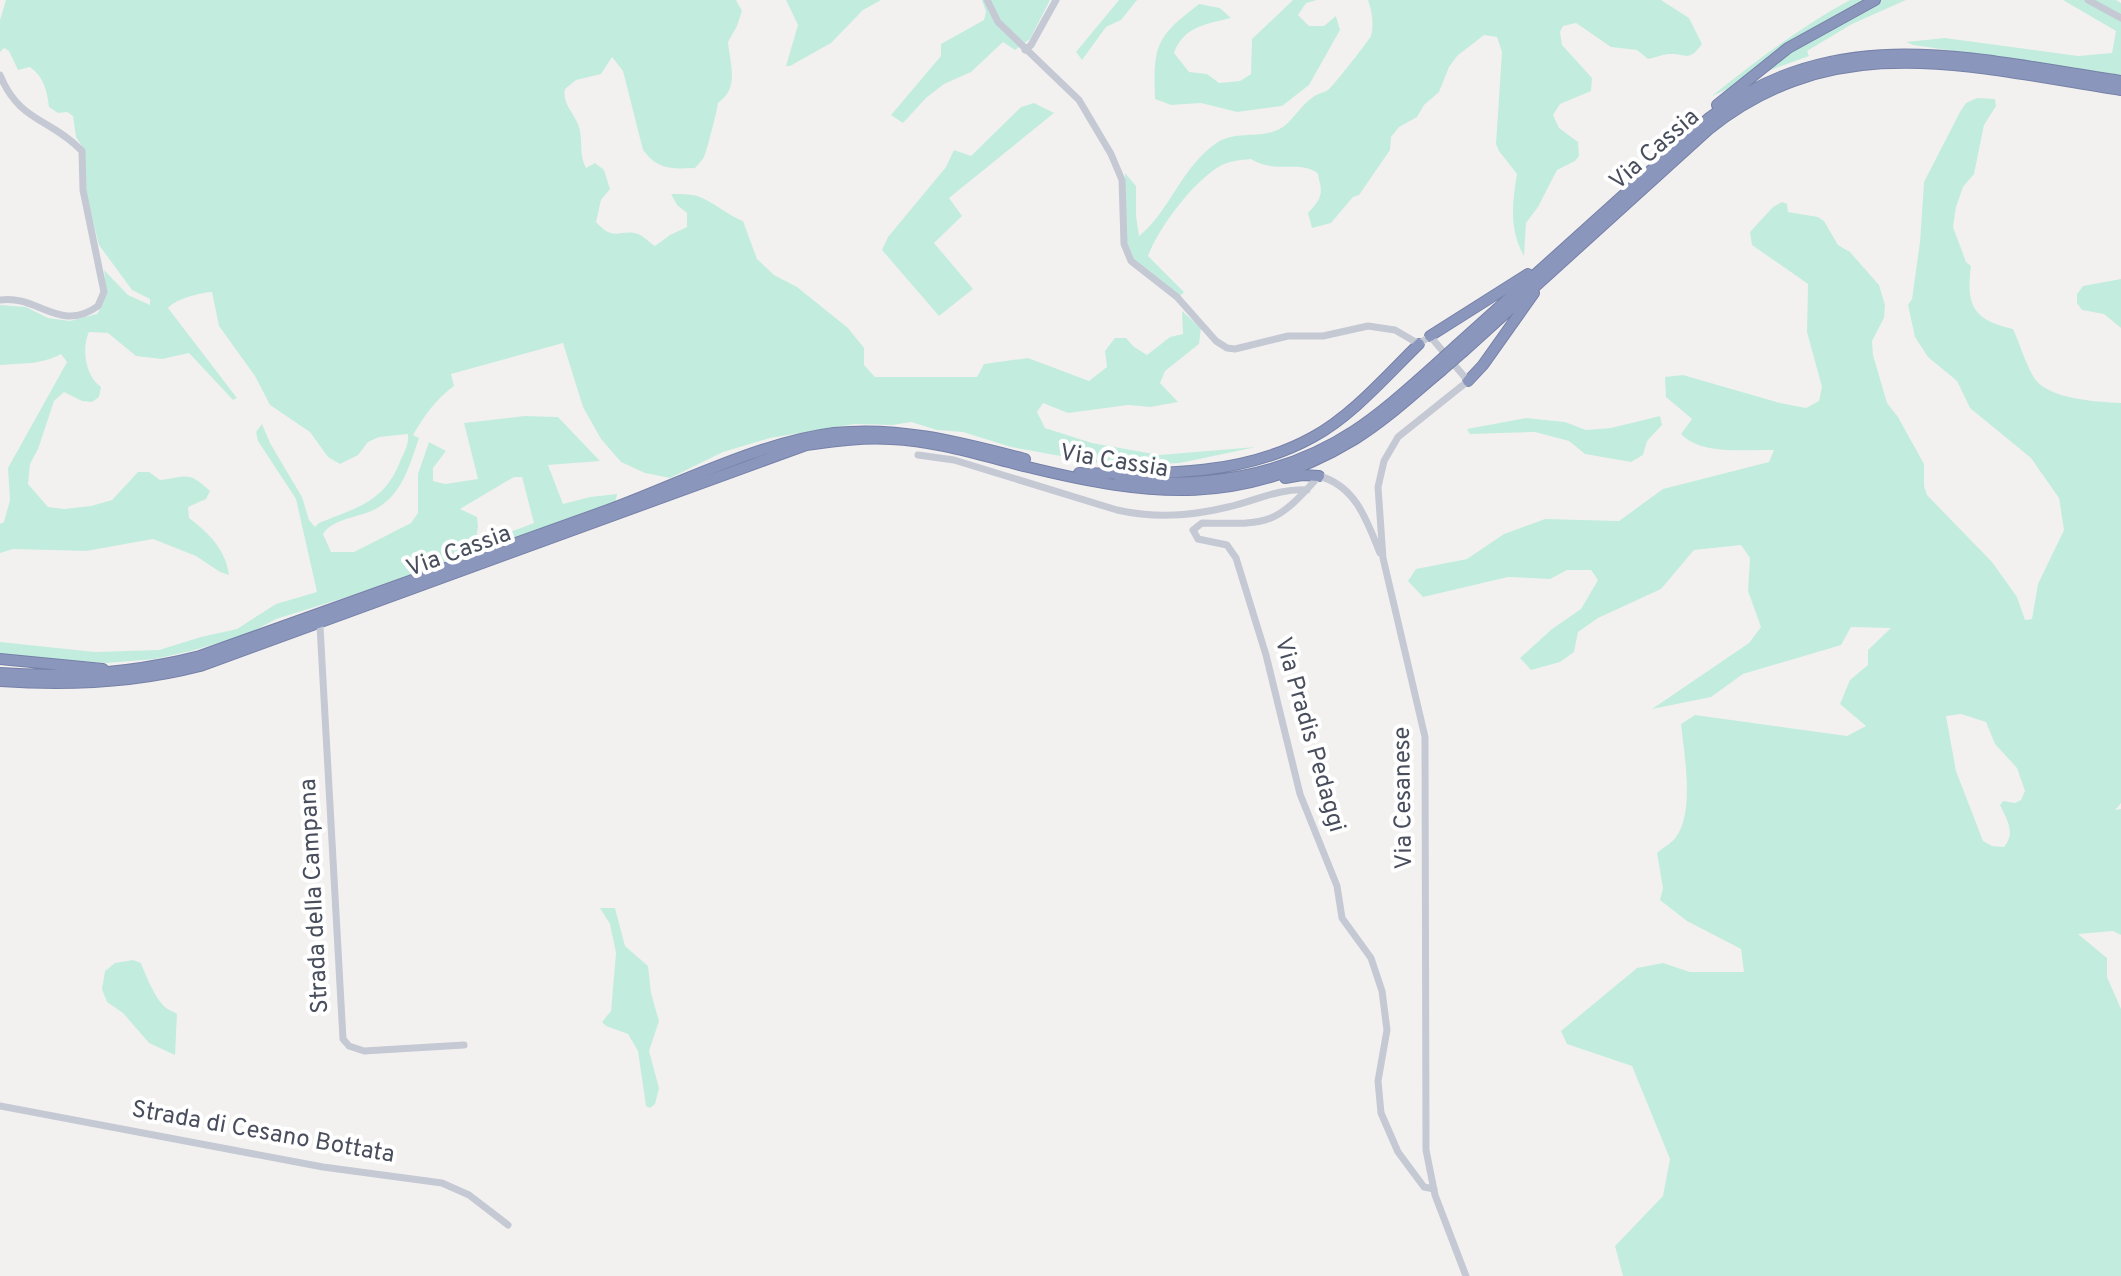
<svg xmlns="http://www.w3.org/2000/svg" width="2121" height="1276" viewBox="0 0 2121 1276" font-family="Overpass,sans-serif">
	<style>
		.green { fill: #c2edde; fill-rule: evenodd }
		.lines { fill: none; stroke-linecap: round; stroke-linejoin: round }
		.highway-casing { stroke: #7681a8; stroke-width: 12 }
		.minor { stroke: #c5c9d4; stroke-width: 7 }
		.highway { stroke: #8b96bc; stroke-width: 10 }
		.highway-bridge-casing { stroke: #7681a8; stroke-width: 12; stroke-linecap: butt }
		.highway-bridge { stroke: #8b96bc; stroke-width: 10 }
		.labels { text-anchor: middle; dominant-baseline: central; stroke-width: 8; stroke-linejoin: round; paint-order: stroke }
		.street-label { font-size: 24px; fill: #494e5d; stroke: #fff }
	</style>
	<rect width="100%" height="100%" fill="#f3f1f0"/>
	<path class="green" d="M6 0H736L742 11 737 26 728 42C730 65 740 87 718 103 718 107 706 154 704 157 702 161 698 164 695 168 672 169 658 170 643 150L623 71 612 57 601 74 576 80 565 89C562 103 573 112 578 124 584 139 578 153 586 168L595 163 604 170 610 189 601 200 596 222C615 243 620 228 638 234 644 236 650 243 655 246L670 235 687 227V213L677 205 671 194C679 194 690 194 697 196 713 201 727 215 743 221L757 259 774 275 797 287 848 328 864 348V365L875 377H977L984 364 1028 358 1089 381 1107 367 1105 351 1115 338H1126L1134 347 1147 355 1170 337 1183 334 1182 311 1201 328 1199 344 1165 371 1160 383 1178 402 1150 407 1128 405 1068 413 1043 403 1037 412 1045 428 1092 443 1159 455 1256 447 1180 463 1116 466 1011 447 963 432 937 430 911 422 893 425 855 424 770 438 723 452 670 478 645 473 621 462 601 439 583 407 563 343 451 374 454 386C436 399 424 416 413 435L419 438C410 464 403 492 379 507 362 518 334 517 323 534L331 552H354L411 523 418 513V474L429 442 446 451 433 468V481L445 484 478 479 464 423 525 416 558 417 600 461 548 465 563 504 590 497 617 494 615 503 350 596 276 619 246 635 191 651 155 659 107 663 0 655V642L95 652 159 650 201 637 237 629 276 604 317 592 296 499 258 441 256 432 262 424 270 443 302 497 309 520 315 527 319 523C355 508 383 503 399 464 403 453 409 447 408 434L379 437 368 442 358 455 340 464 328 457 310 432 270 405 255 376 219 326 212 292C199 293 176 299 168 308L237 398 233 400 189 353 162 359 136 356 108 333 89 332C81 349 86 377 101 387L99 397 92 402 82 401 64 392 54 401 38 449 30 464 28 484 48 507 64 509 91 506 112 500 138 472H149L160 480C187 477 188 470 210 491L206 499 188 507 189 518C209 533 226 550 229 575L220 572 196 556 153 539 86 551 13 549 0 553V524L4 522 10 500 8 468 67 362 61 354C41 365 22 363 0 365V305L26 307 48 318 70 321 97 314C107 299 106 287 104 270L128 295 150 305V299L132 290 99 245 87 198 83 148 76 137 73 116 67 112 58 113 49 107C47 91 44 77 30 67L18 70 9 51 4 48 0 52V20ZM514 477H522L534 523 491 539H476L478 527 477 517 460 509Z
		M786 0H881L863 10 831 43 790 66H786L798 25Z
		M982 0H1050L1030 39 1015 50 1003 42 971 72 944 84 926 98 903 123 891 115 941 56V44L984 20 986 12Z
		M1119 0H1137L1121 20 1106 27 1082 60 1076 52Z
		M1293 0H1317L1306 3 1298 15 1309 26H1324L1336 16 1340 30 1309 85 1282 106 1237 112 1201 103 1171 105 1155 99C1153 45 1156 37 1199 4L1220 8 1231 18C1206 24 1183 27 1174 53L1189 72 1207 74 1219 83 1240 81 1251 74 1252 39Z
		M1368 0H1661L1689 18 1702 44C1688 63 1687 53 1668 54 1661 55 1654 58 1648 59L1637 50 1611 47 1576 23 1563 26 1560 32 1562 45 1592 78 1591 91 1560 104 1553 115 1559 128 1578 142 1579 156 1575 161 1557 170 1538 207 1526 223 1524 256C1509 230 1512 203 1517 174L1499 151 1496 144 1502 52 1497 37 1484 35 1457 56 1449 67 1439 92 1424 105 1417 117 1399 127 1391 137 1390 150 1359 195 1353 197 1331 223 1312 228 1308 213C1318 202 1324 196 1319 180 1318 174 1319 173 1312 170 1294 162 1274 173 1251 159 1241 160 1229 161 1220 166 1193 182 1159 227 1148 256L1184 292 1180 296 1133 262 1126 244 1125 173 1136 186V216L1139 236C1168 214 1183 164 1218 142 1238 130 1263 140 1283 127 1294 119 1301 105 1313 97 1318 93 1325 93 1329 89 1334 85 1369 40 1371 36 1374 24 1372 11 1368 0Z
		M1850 0H1906L1852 24 1807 51 1809 56 1765 72 1712 96C1756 61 1800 27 1850 0Z
		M2063 0H2116L2121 3V75L1913 45 1906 42 1945 38 2078 56 2112 53 2116 31Z
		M1977 98 1995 99 1996 106 1984 125 1974 174 1963 187 1956 207 1953 227 1966 262 1971 266C1966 304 1972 320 2013 329 2020 344 2025 362 2033 376 2045 399 2097 402 2121 403V803L2115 810 2121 809V935L2113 931 2078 934 2107 958V977L2121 1009V1276H1623L1615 1246 1663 1196 1670 1159 1632 1066 1567 1044 1561 1031 1637 968 1663 963 1690 972H1744L1741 949 1687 921 1660 900 1663 888 1657 853C1662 848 1672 843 1676 837 1695 811 1684 754 1681 724L1695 715 1847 736 1866 726 1840 704 1850 680 1868 665V650L1891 628 1851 627 1841 645 1743 674 1711 697 1652 709 1749 643 1761 627 1748 591 1750 558 1741 545 1694 550 1661 589 1598 618 1578 632 1574 652 1560 662 1531 670 1520 658 1552 629 1581 609 1598 580 1591 570H1567L1550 579 1508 577 1423 597 1408 581 1416 569 1467 559 1504 534 1545 519 1619 521 1663 489 1769 462 1774 450C1746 449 1702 456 1681 434L1692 419 1666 397 1665 377 1683 375 1780 403 1806 408 1819 401 1822 387 1807 332 1808 284 1752 245 1750 232 1773 207 1782 202 1787 204 1788 212 1818 217 1824 221 1838 245 1850 252 1879 285 1885 305 1884 318 1872 341 1873 355 1887 403 1898 417 1924 464V486L1927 495 1992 562 2017 597 2025 620 2032 619 2038 584 2064 530 2059 498 2031 458 1970 408 1957 381 1928 357 1915 337 1908 305 1912 299 1920 242 1924 182 1960 112 1966 103ZM1961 714 1986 722 1995 744 2017 768 2025 791 2021 800 2015 803 2003 801 2000 805C2007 820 2016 833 2004 847L1992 846 1983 841 1956 771 1946 716Z
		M1034 103 1054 113 949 198 962 216 934 243 973 289 939 316 882 250 888 237 946 167 954 150 971 156 1021 107Z
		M2121 279V328L2104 314 2082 310 2077 303V294L2083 286Z
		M1660 416 1662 425 1647 441 1643 455 1631 462 1585 454 1569 441 1535 432 1470 434 1467 429 1526 418 1565 422 1586 430 1611 428Z
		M600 908H615L625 946 648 966 651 993 659 1021 649 1051 659 1088 655 1104 650 1108 646 1106 638 1051 628 1034 606 1026 602 1022 611 1011 616 953 610 924Z
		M133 960 141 963C146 976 155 998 165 1007 168 1010 173 1011 177 1014L175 1055 149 1043 123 1013 107 1002 102 989 105 971 115 963Z"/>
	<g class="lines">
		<g class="highway-casing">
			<path id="highway" d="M1717 105 1788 48 1875 0
				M1430 336 1528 274
				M1457 345 1709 118C1837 19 1976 60 2121 81
				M1464 351 1709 129C1838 26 1974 68 2121 90
				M1468 381 1483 365 1534 293
				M1079 473C1158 474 1241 477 1313 437 1353 415 1386 376 1419 344
				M1285 478 1302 475 1319 476
				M1119 480C1201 489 1284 477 1354 431 1383 412 1409 388 1435 365
				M0 659 103 669
				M0 673C69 678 133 673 200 656 337 608 474 559 611 509 681 483 761 442 834 433 901 426 962 443 1025 459
				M0 681C68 686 134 683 200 666L806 445C835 441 863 437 891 439 937 441 983 456 1028 467 1150 497 1243 507 1355 439 1386 420 1413 394 1441 371"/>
		</g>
		<path class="minor" d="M987 0 998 22 1079 100 1111 154 1122 180 1124 244 1131 261 1177 297 1216 341 1227 348 1235 349 1288 336H1323L1368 326 1395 330 1419 344 1430 336 1468 381 1398 437 1384 461 1378 487 1383 558 1425 737 1426 1150 1435 1195 1466 1276
			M2088 0 2121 18
			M1025 50 1031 45 1056 0
			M0 75C19 122 50 118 82 151L83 190 104 292 98 306C60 334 37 294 0 300
			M918 455 954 460 1117 510C1153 518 1192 516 1228 507 1255 501 1279 488 1307 490
			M1380 553C1367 521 1356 486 1319 476 1274 527 1268 524 1202 523L1193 530 1198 539 1227 545 1236 558 1266 655 1300 794 1337 886 1342 918 1371 958 1382 991 1387 1030 1378 1081 1381 1113 1398 1152 1424 1187 1434 1189
			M320 626 343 1039 349 1046 364 1051 464 1045
			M0 1106 323 1167 442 1183 469 1195 508 1225"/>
		<use href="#highway" class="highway"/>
		<g class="highway-bridge-casing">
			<path id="highway-bridge" d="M1435 365 1457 345
				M1441 371 1464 351"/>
		</g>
		<use href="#highway-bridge" class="highway-bridge"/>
	</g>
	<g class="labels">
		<g class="street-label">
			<text transform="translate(1655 150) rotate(-41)">Via Cassia</text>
			<text transform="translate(1114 462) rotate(9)">Via Cassia</text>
			<text transform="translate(459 552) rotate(-20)">Via Cassia</text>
			<text transform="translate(1309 735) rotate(74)">Via Pradis Pedaggi</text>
			<text transform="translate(1404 798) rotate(-91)">Via Cesanese</text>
			<text transform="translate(315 896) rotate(-93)">Strada della Campana</text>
			<text transform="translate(263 1133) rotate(10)">Strada di Cesano Bottata</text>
		</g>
	</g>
</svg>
